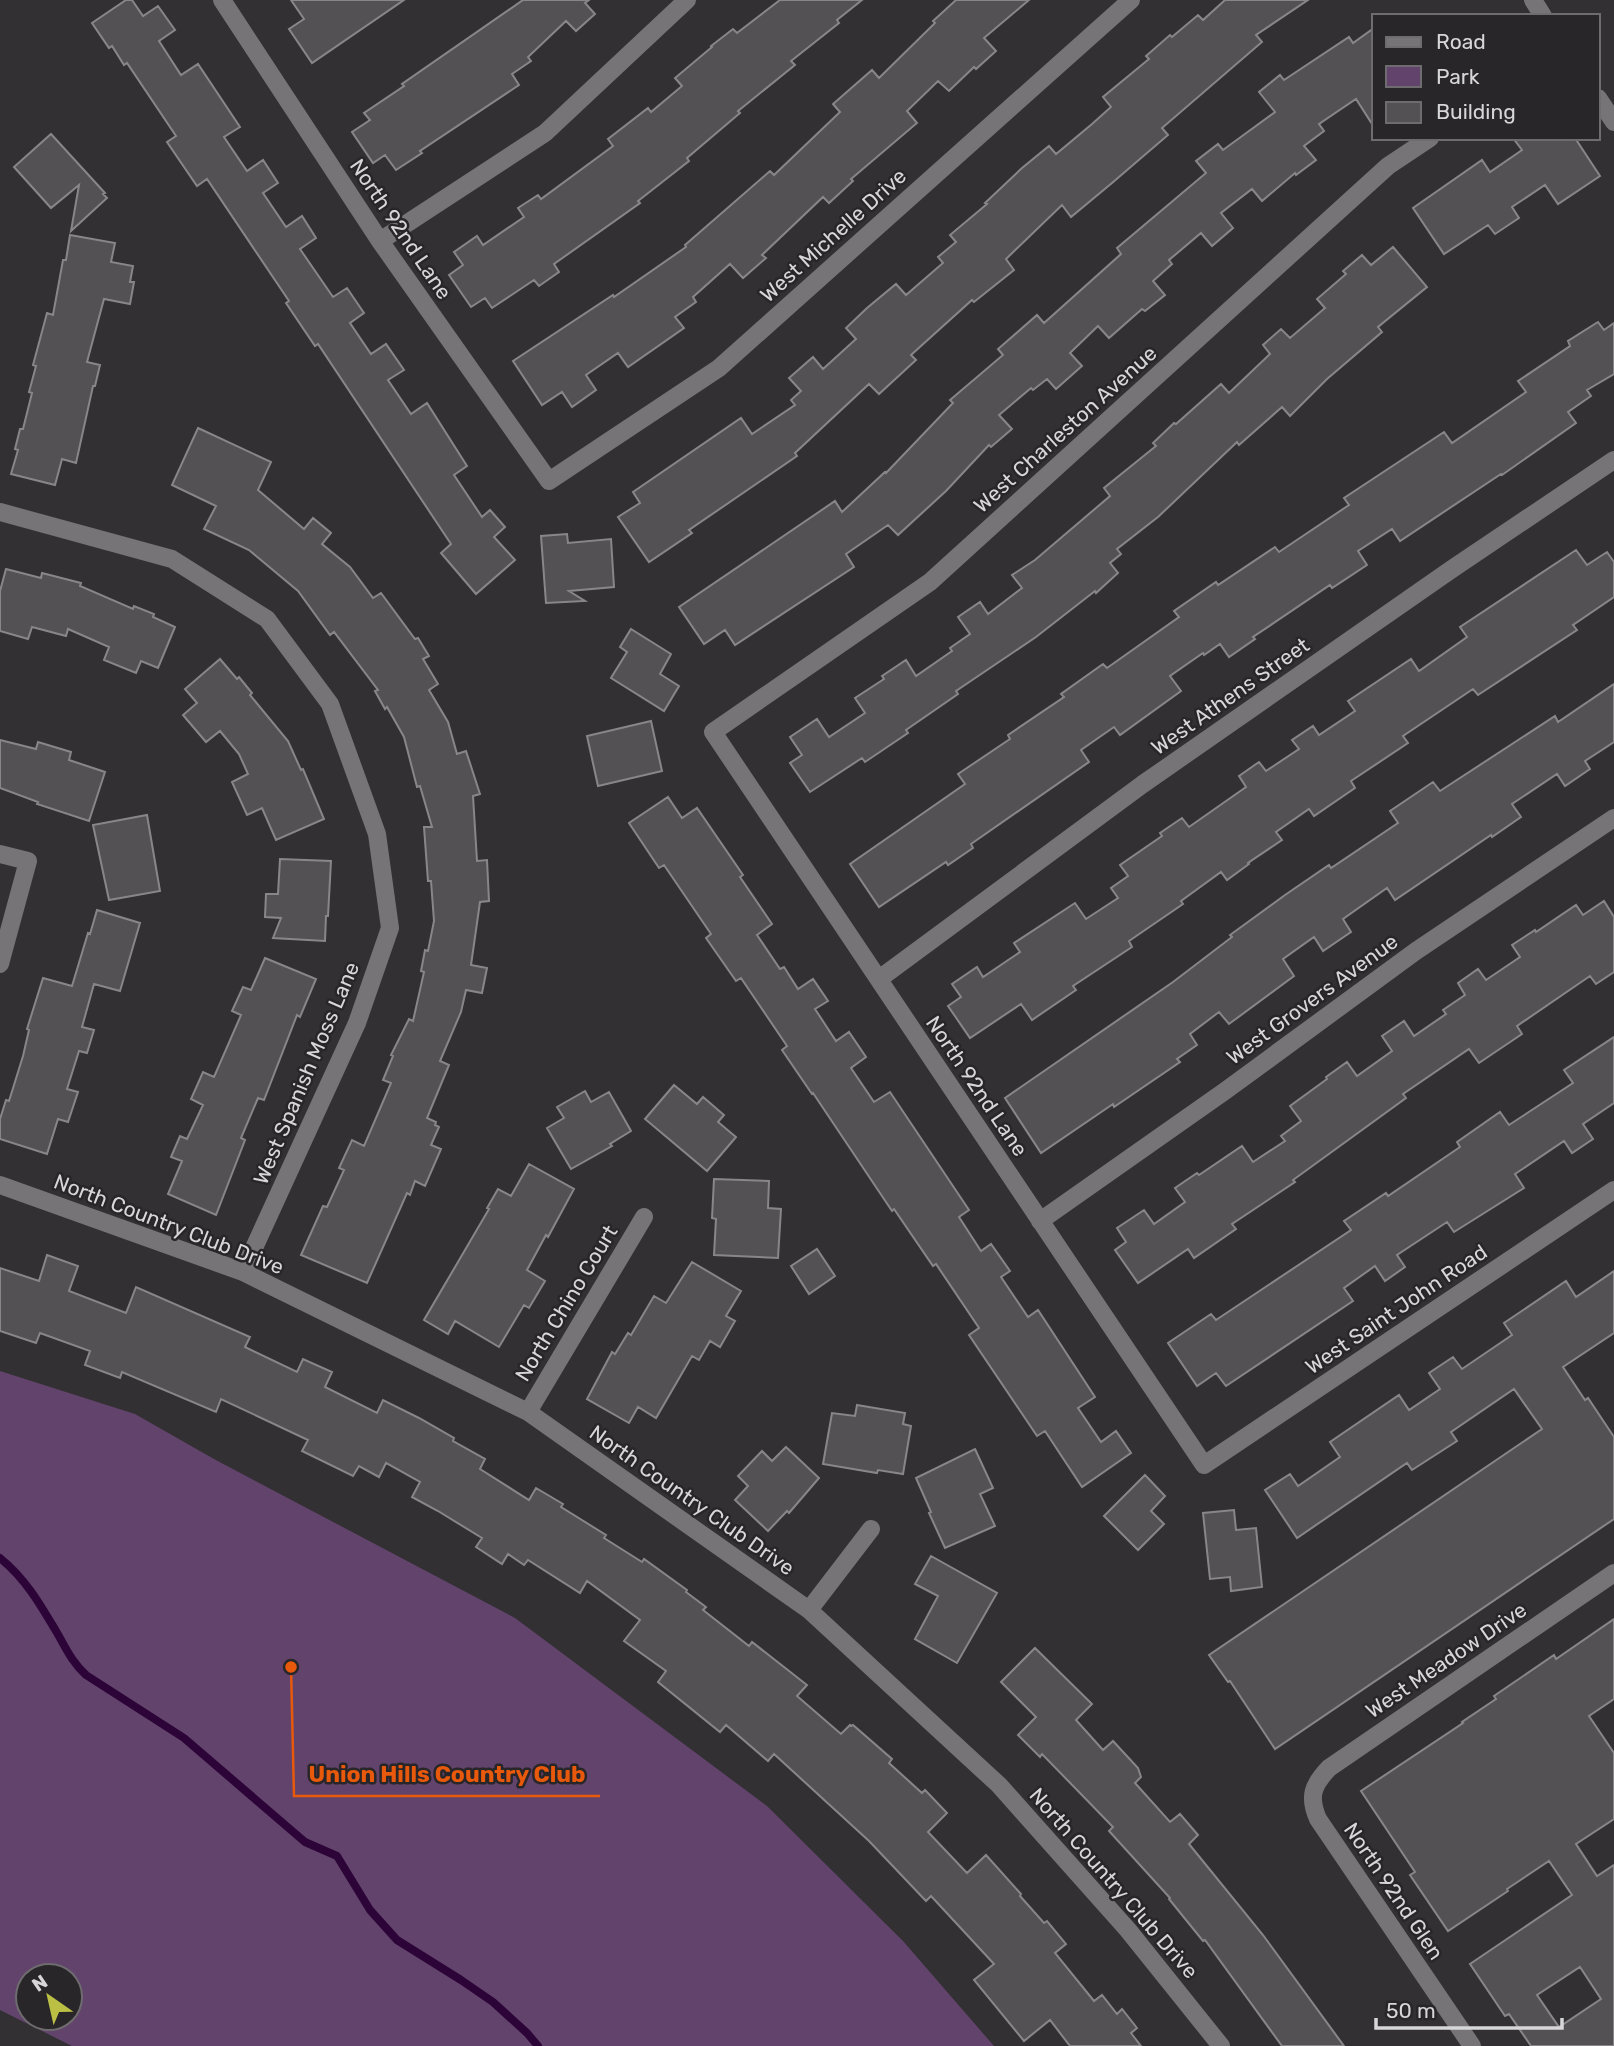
<svg xmlns="http://www.w3.org/2000/svg" width="1614" height="2046" viewBox="0 0 1614 2046" font-family="Rubik,sans-serif">
	<style>
		.green { fill: #61436b; fill-rule: evenodd }
		.lines { fill: none; stroke-linecap: round; stroke-linejoin: round }
		.stream { stroke: #2d0438; stroke-width: 8 }
		.building { fill: #545155; stroke: #89868a; stroke-width: 2; fill-rule: evenodd }
		.minor { stroke: #777478; stroke-width: 18 }
		.labels { text-anchor: middle; dominant-baseline: central; stroke-width: 5; stroke-linejoin: round; paint-order: stroke }
		.street-label { font-size: 21px; fill: #d7d6d8; stroke: #282629 }
		.leader { fill: none; stroke: #e8590c; stroke-width: 2.5 }
		.callout-dot { fill: #e8590c; stroke: #282629; stroke-width: 2.5 }
		.callout-label { font-size: 23px; text-anchor: middle; font-weight: bold; fill: #e8590c; stroke: #282629; stroke-width: 5; stroke-linejoin: round; paint-order: stroke }
	</style>
	<rect width="100%" height="100%" fill="#323033"/>
	<path class="green" d="M0 1371 135 1414 214 1459 515 1618 767 1806 903 1941 994 2046H72L0 2010ZM28 1976H70V2018H28Z"/>
	<g class="lines">
		<path class="stream" d="M0 1558C25 1578 40 1604 56 1631 66 1648 71 1661 86 1675L184 1738 305 1842 337 1856 370 1910 397 1940 461 1980 493 2002 527 2033 538 2046"/>
	</g>
	<path class="building" d="M126 0H132L143 16 158 6 175 30 159 41 181 75 198 64 240 127 224 137 247 171 263 160 278 183 263 193 286 227 302 216 316 238 300 249 333 297 347 288 364 313 350 323 371 354 386 344 404 370 388 380 411 414 427 403 467 466 454 475 482 517 490 510 505 527 494 537 515 560 476 594 441 553 451 544 318 344 315 346 286 303 289 301 207 179 197 186 167 142 176 136 127 63 124 65 112 46 109 48 92 23Z
		M291 0H404L312 63 289 29 304 19Z
		M523 0H589L585 3 595 14 576 31 566 21 528 57 531 61 512 74 519 85 420 151 422 153 396 170 385 155 373 163 352 132 370 120 364 113 404 86 402 84Z
		M780 0H862L837 20 839 23 791 61 795 65 738 111 740 113 687 158 689 161 638 201 640 203 554 264 559 272 539 286 534 280 492 308 485 298 471 307 449 275 463 265 454 252 477 236 483 245 524 217 518 208 538 195 541 199 613 146 608 139 648 108 651 112 682 86 675 78 712 47 711 46 733 29 737 33Z
		M956 0H1029L984 38 996 51 976 69 974 67 949 91 938 81 907 111 917 123 851 179 853 181 829 203 823 197 762 255 766 258 743 278 730 264 693 297 696 302 675 317 684 328 628 367 618 353 586 375 596 390 572 407 562 392 542 405 513 361 613 295 614 297 686 247 685 245 770 171 774 175 840 112 833 104 872 70 879 78 935 23 933 21Z
		M1225 0H1308L1256 35 1262 42 1162 128 1168 135 1112 183 1071 217 1062 205 1006 259 1014 270 974 302 972 300 911 355 916 360 879 394 869 384 795 453 797 456 689 530 692 533 649 562 618 517 640 503 633 492 741 418 752 434 795 405 791 400 801 391 789 378 813 357 823 369 856 339 846 328 867 308 896 284 906 295 943 263 938 257 956 242 950 235 987 204 985 203 1022 168 1049 146 1056 154 1092 124 1111 107 1103 97 1149 59 1146 56 1170 35 1172 37 1198 15 1203 20Z
		M1374 28V127L1356 99 1319 124 1324 131 1304 146 1316 160 1296 175 1295 173 1262 201 1252 189 1221 213 1233 228 1212 246 1201 233 1169 260 1172 264 1153 281 1165 295 1145 311 1142 309 1109 338 1098 326 1070 353 1082 366 1056 389 1047 379 1033 390 1031 388 999 415 1012 429 991 447 989 445 946 491 898 535 888 525 846 554 854 567 735 645 725 630 704 644 679 607 835 501 842 512 885 472 886 473 953 403 950 400 1003 355 998 349 1037 315 1044 323 1121 254 1117 248 1206 173 1196 161 1218 144 1223 150 1275 112 1259 92 1280 75 1284 80 1349 37 1353 43Z
		M51 134 105 193 103 194 107 198 71 231 79 185 51 208 14 167Z
		M1513 138H1575L1600 176 1558 204 1545 185 1512 207 1519 218 1495 234 1488 225 1444 254 1413 208 1482 160 1490 172 1522 150Z
		M70 235 115 243 111 262 133 266 130 282H134L130 304 104 299 87 362 100 365 95 386H93L76 463 62 459 55 485 11 474 18 450 15 449 20 429H23L32 393 29 392 36 366 33 365 47 313 53 315 63 260H66Z
		M1393 247 1427 287 1378 327 1382 332 1327 379 1290 416 1282 407 1239 445 1237 442 1158 517 1117 549 1121 554 1110 563 1118 573 1096 593 1095 591 1036 637 956 691 958 694 906 730 908 733 865 762 862 758 810 792 790 763 802 755 790 737 817 719 829 737 865 713 855 698 884 679 882 676 906 660 916 676 952 651 950 648 970 634 958 617 980 602 988 614 1022 588 1012 575 1035 560 1110 496 1104 488 1156 446 1153 443 1174 423 1176 424 1221 384 1229 393 1270 354 1263 345 1281 329 1290 338 1325 308 1317 299 1346 274 1343 271 1362 255 1371 265Z
		M1598 322 1604 330 1614 323V374L1587 390 1591 396 1568 412 1576 423 1502 475 1501 474 1400 541 1392 529 1358 551 1367 565 1332 588 1330 585 1253 637 1255 639 1229 657 1220 644 1204 655 1203 653 1170 676 1181 691 1120 735 1114 727 1081 750 1089 762 971 844 973 848 948 865 946 862 879 907 850 864 965 784 958 774 1010 739 1008 735 1064 697 1061 694 1103 664 1107 668 1179 617 1174 611 1216 582 1218 585 1275 547 1279 552 1349 505 1344 498 1444 432 1452 443 1526 392 1518 381 1570 346 1568 341Z
		M198 428 271 462 258 490 304 529 313 518 331 533 322 544 350 567 373 598 381 593 415 639 418 638 429 656 423 659 438 684 429 690 448 722 457 754 466 751 480 794 473 796 477 861 487 860 489 901 480 902 471 965 487 968 482 993 466 990 461 1012 440 1061 449 1065 427 1118 436 1122 435 1125 439 1127 431 1145 441 1149 425 1186 415 1181 410 1195 407 1193 367 1283 301 1255 323 1206 327 1207 344 1170 339 1168 352 1140 364 1146 391 1083 383 1080 393 1056 391 1055 409 1019 413 1021 424 972 421 971 425 950 428 951 434 921 431 881H428L424 827H432L420 786 417 787 404 737 387 707 385 709 375 691 378 690 334 632 330 635 298 591 249 550 204 529 216 506 172 485Z
		M567 534 568 543 611 539 614 587 569 591 585 601 546 603 541 536Z
		M1576 550 1587 565 1607 552 1614 562V597L1573 625 1577 630 1478 695 1473 689 1403 736 1408 743 1351 781 1355 788 1314 816 1309 809 1276 832 1282 840 1248 863 1249 864 1227 880 1221 872 1181 901 1183 904 1129 941 1132 947 1073 986 1076 990 1032 1020 1021 1004 970 1038 948 1006 961 997 952 984 977 967 983 977 1020 952 1014 943 1075 903 1086 919 1118 898 1111 888 1128 876 1120 865 1162 836 1160 833 1182 818 1189 827 1246 787 1239 776 1259 762 1266 771 1299 749 1292 740 1313 726 1319 735 1355 711 1348 701 1411 659 1419 671 1467 637 1460 627Z
		M6 569 41 578 42 573 81 583 80 586 133 609 134 606 154 614 153 617 175 627 158 668 141 661 136 673 104 660 109 647 68 629 66 636 32 627 28 639 0 631V591Z
		M631 629 671 654 660 674 679 686 664 711 611 678 627 652 620 647Z
		M220 659 237 679 239 677 252 693 250 695 288 741 301 770 303 769 324 819 276 840 262 808 247 815 232 782 248 774 239 754 220 731 206 742 183 715 197 703 185 689Z
		M1614 684V742L1585 761 1590 769 1565 786 1557 774 1512 804 1521 817 1492 837 1491 835 1395 900 1387 888 1343 919 1351 932 1323 951 1314 937 1283 959 1294 976 1229 1024 1219 1012 1190 1034 1197 1045 1177 1059 1180 1062 1114 1107 1113 1104 1041 1153 1005 1098 1173 982 1232 937 1230 935 1285 895 1329 865 1331 868 1398 823 1390 811 1433 782 1440 791 1555 716 1558 722Z
		M651 721 662 771 598 786 587 736Z
		M0 740 36 749 38 742 71 752 69 760 105 772 89 821 37 804 38 802 0 788Z
		M668 797 682 818 697 808 743 875 740 877 772 924 757 935 780 969 784 967 798 989 813 979 828 1001 815 1009 836 1041 849 1032 866 1057 851 1068 874 1102 890 1092 969 1210 959 1217 981 1251 991 1244 1010 1271 1001 1277 1028 1317 1038 1310 1095 1397 1078 1408 1101 1442 1116 1431 1131 1453 1082 1487 1045 1431 1037 1436 969 1335 979 1328 936 1264 933 1266 894 1209 892 1211 813 1093 812 1094 782 1050 787 1046 741 978 736 981 706 938 711 934 664 865 659 868 629 823Z
		M147 815 160 891 109 900 93 825Z
		M280 859 331 861 328 916H326L325 941 273 938 281 918 265 917 266 894H278Z
		M1604 901 1614 917V972L1596 984 1590 976 1517 1026 1522 1034 1479 1063 1469 1049 1403 1094 1406 1098 1293 1180 1295 1182 1232 1224 1236 1229 1194 1258 1188 1249 1138 1283 1115 1250 1126 1242 1117 1228 1144 1210 1154 1224 1185 1202 1175 1188 1197 1173 1199 1175 1242 1146 1253 1162 1285 1141 1281 1136 1301 1121 1290 1106 1327 1079 1326 1077 1347 1062 1357 1076 1392 1051 1382 1036 1404 1021 1414 1036 1446 1014 1443 1010 1465 995 1458 983 1478 969 1486 980 1520 957 1512 945 1535 930 1536 932 1576 905 1583 915Z
		M97 910 140 923 120 991 94 984 82 1027 94 1030 87 1053 79 1051 67 1089 78 1092 68 1122 58 1119 47 1154 0 1139V1119L6 1100 9 1101 23 1056 29 1030 27 1029 43 978 72 986 88 933 90 934Z
		M265 958 316 979 300 1017 297 1015 264 1100 258 1098 241 1138 245 1140 216 1215 168 1194 182 1161 171 1157 180 1136 187 1139 203 1105 191 1099 203 1072 214 1077 241 1015 232 1011 243 987 251 990Z
		M1614 1037V1103L1583 1124 1593 1139 1572 1153 1564 1141 1515 1174 1524 1188 1454 1232 1447 1222 1397 1255 1405 1267 1385 1281 1375 1266 1344 1288 1353 1301 1226 1386 1216 1373 1197 1386 1168 1343 1211 1314 1216 1320 1351 1230 1344 1221 1386 1193 1388 1196 1460 1147 1457 1142 1500 1112 1509 1125 1573 1083 1564 1070Z
		M674 1085 697 1104 703 1097 724 1115 718 1122 736 1137 707 1171 645 1119Z
		M585 1091 591 1102 609 1092 631 1131 610 1144 612 1146 571 1169 547 1128 564 1118 557 1107Z
		M529 1164 574 1189 548 1237 546 1235 527 1270 545 1281 529 1308 524 1305 499 1347 455 1321 448 1334 424 1320 489 1209 487 1208 498 1189 511 1196Z
		M714 1179 769 1181 768 1208 781 1209 778 1258 714 1255 716 1219 712 1218Z
		M817 1249 835 1276 809 1294 791 1266Z
		M47 1255 78 1266 69 1291 126 1313 136 1287 250 1337 245 1347 297 1372 303 1359 332 1372 325 1387 377 1413 383 1400 419 1418 454 1438 453 1441 485 1459 480 1469 529 1500 536 1488 563 1504 561 1507 606 1535 604 1538 642 1562 644 1559 687 1590 686 1592 706 1607 703 1610 749 1646 752 1642 807 1685 797 1696 841 1734 850 1725 851 1726 853 1725 892 1759 889 1763 922 1793 925 1790 947 1813 928 1832 967 1873 986 1855 1021 1894 1020 1896 1044 1923 1047 1921 1066 1944 1055 1953 1094 2001 1102 1995 1117 2014 1122 2009 1137 2028 1131 2033 1141 2046H1070L1050 2020 1024 2041 974 1980 994 1964 931 1896 926 1901 869 1841 774 1754 768 1761 726 1725 720 1732 658 1682 666 1671 624 1641 640 1620 587 1581 580 1593 528 1560 524 1565 508 1554 502 1564 476 1547 482 1538 438 1511 412 1497 420 1482 386 1463 379 1477 359 1466 353 1476 302 1451 308 1440 221 1399 216 1412 122 1372 120 1378 85 1365 90 1351 40 1333 36 1343 0 1331V1268L39 1281Z
		M692 1262 741 1291 726 1316 735 1321 720 1347 710 1341 699 1360 692 1356 656 1418 638 1407 629 1423 587 1399 612 1352 615 1354 628 1333 631 1335 654 1296 666 1303Z
		M1614 1271V1333L1563 1367 1585 1400 1588 1398 1614 1437V1519L1275 1749 1230 1681 1228 1682 1209 1655 1542 1429 1514 1389 1451 1432 1457 1441 1412 1470 1407 1463 1297 1538 1265 1490 1290 1474 1298 1486 1340 1457 1330 1442 1399 1395 1409 1410 1440 1389 1429 1373 1453 1357 1462 1369 1512 1335 1504 1323 1566 1281 1576 1297Z
		M857 1405 905 1413 903 1424 911 1426 903 1474 878 1470 877 1473 823 1464 832 1413 855 1416Z
		M786 1447 819 1478 789 1513 787 1511 768 1531 735 1500 748 1486 738 1476 762 1451 772 1461Z
		M975 1449 993 1488 980 1494 995 1526 945 1548 929 1513 931 1512 916 1478Z
		M1145 1475 1165 1496 1151 1511 1164 1524 1138 1550 1104 1516Z
		M1234 1510 1236 1530 1256 1528 1262 1587 1231 1591 1230 1577 1210 1579 1203 1513Z
		M931 1556 997 1593 957 1663 915 1639 938 1596 915 1584Z
		M1614 1619V1699L1589 1716 1614 1753V1819L1576 1844 1597 1876 1614 1865V2046H1531L1509 2014 1505 2016 1470 1964 1572 1895 1549 1861 1507 1889 1508 1891 1448 1931 1410 1875 1415 1872 1361 1791 1463 1723 1462 1722 1496 1699 1494 1696 1554 1655 1556 1659ZM1580 1967 1601 1999 1559 2027 1537 1995Z
		M1035 1648 1092 1704 1076 1720 1103 1750 1113 1741 1138 1768 1141 1777 1135 1783 1170 1822 1180 1814 1198 1835 1189 1844 1263 1935 1344 2046H1282L1205 1940 1203 1941 1169 1899 1170 1898 1109 1831 1113 1827 1042 1754 1040 1757 1018 1735 1036 1717 1001 1682Z"/>
	<g class="lines">
		<path class="minor" d="M222 0 380 241 549 481 719 368 1131 0
			M1533 0 1543 16
			M1598 98 1614 122
			M1430 138 1388 166 930 582 713 732 1204 1465 1614 1190
			M380 241 545 133 687 0
			M0 512 172 559 267 619 330 704 377 834 390 928 357 1023 243 1272
			M0 854 28 861 0 964
			M879 979 1143 784 1452 569 1614 460
			M0 1185 243 1272 528 1412 809 1610 999 1785 1128 1930 1221 2046
			M1040 1221 1225 1091 1416 951 1614 818
			M528 1412 644 1217
			M809 1610 871 1529
			M1472 2046 1318 1819C1308 1796 1313 1785 1329 1768L1614 1573"/>
	</g>
	<g class="labels">
		<g class="street-label">
			<text transform="translate(401 229) rotate(56)">North 92nd Lane</text>
			<text transform="translate(833 235) rotate(-42)">West Michelle Drive</text>
			<text transform="translate(1065 429) rotate(-42)">West Charleston Avenue</text>
			<text transform="translate(1230 696) rotate(-35)">West Athens Street</text>
			<text transform="translate(1312 999) rotate(-36)">West Grovers Avenue</text>
			<text transform="translate(306 1073) rotate(-67)">West Spanish Moss Lane</text>
			<text transform="translate(977 1086) rotate(56)">North 92nd Lane</text>
			<text transform="translate(169 1224) rotate(21)">North Country Club Drive</text>
			<text transform="translate(566 1303) rotate(-59)">North Chino Court</text>
			<text transform="translate(1396 1309) rotate(-34)">West Saint John Road</text>
			<text transform="translate(692 1500) rotate(35)">North Country Club Drive</text>
			<text transform="translate(1446 1660) rotate(-34)">West Meadow Drive</text>
			<text transform="translate(1114 1883) rotate(49)">North Country Club Drive</text>
			<text transform="translate(1394 1891) rotate(56)">North 92nd Glen</text>
		</g>
	</g>
	<path class="leader" d="M291 1667L294 1796H600"/>
	<circle class="callout-dot" cx="291" cy="1667" r="7"/>
	<g class="callout-label">
		<text x="447" y="1782">Union Hills Country Club</text>
	</g>
	<rect x="1372" y="14" width="228" height="126" fill="#282629" stroke="#6e6c6f" stroke-width="2"/>
	<rect x="1386" y="37" width="35" height="10" fill="#777478" stroke="#6e6c6f" stroke-width="2"/>
	<text x="1436" y="49" font-size="21" fill="#d7d6d8">Road</text>
	<rect x="1386" y="66" width="35" height="21" fill="#61436b" stroke="#6e6c6f" stroke-width="2"/>
	<text x="1436" y="84" font-size="21" fill="#d7d6d8">Park</text>
	<rect x="1386" y="102" width="35" height="21" fill="#545155" stroke="#6e6c6f" stroke-width="2"/>
	<text x="1436" y="119" font-size="21" fill="#d7d6d8">Building</text>
	<g transform="translate(49 1997) rotate(326)"><circle r="33" fill="#282629" stroke="#6e6c6f" stroke-width="2"/>
	<path d="M0-5L12 26L0 18L-12 26Z" fill="#bbc045"/>
	<text y="-10" font-size="19" font-weight="bold" text-anchor="middle" fill="#d7d6d8">N</text>
	</g>
	<path d="M1376 2018v10h186v-10" fill="none" stroke="#d7d6d8" stroke-width="3.5"/>
	<text x="1386" y="2018" font-size="21" fill="#d7d6d8" stroke="#282629" stroke-width="5" paint-order="stroke">50 m</text>
</svg>
